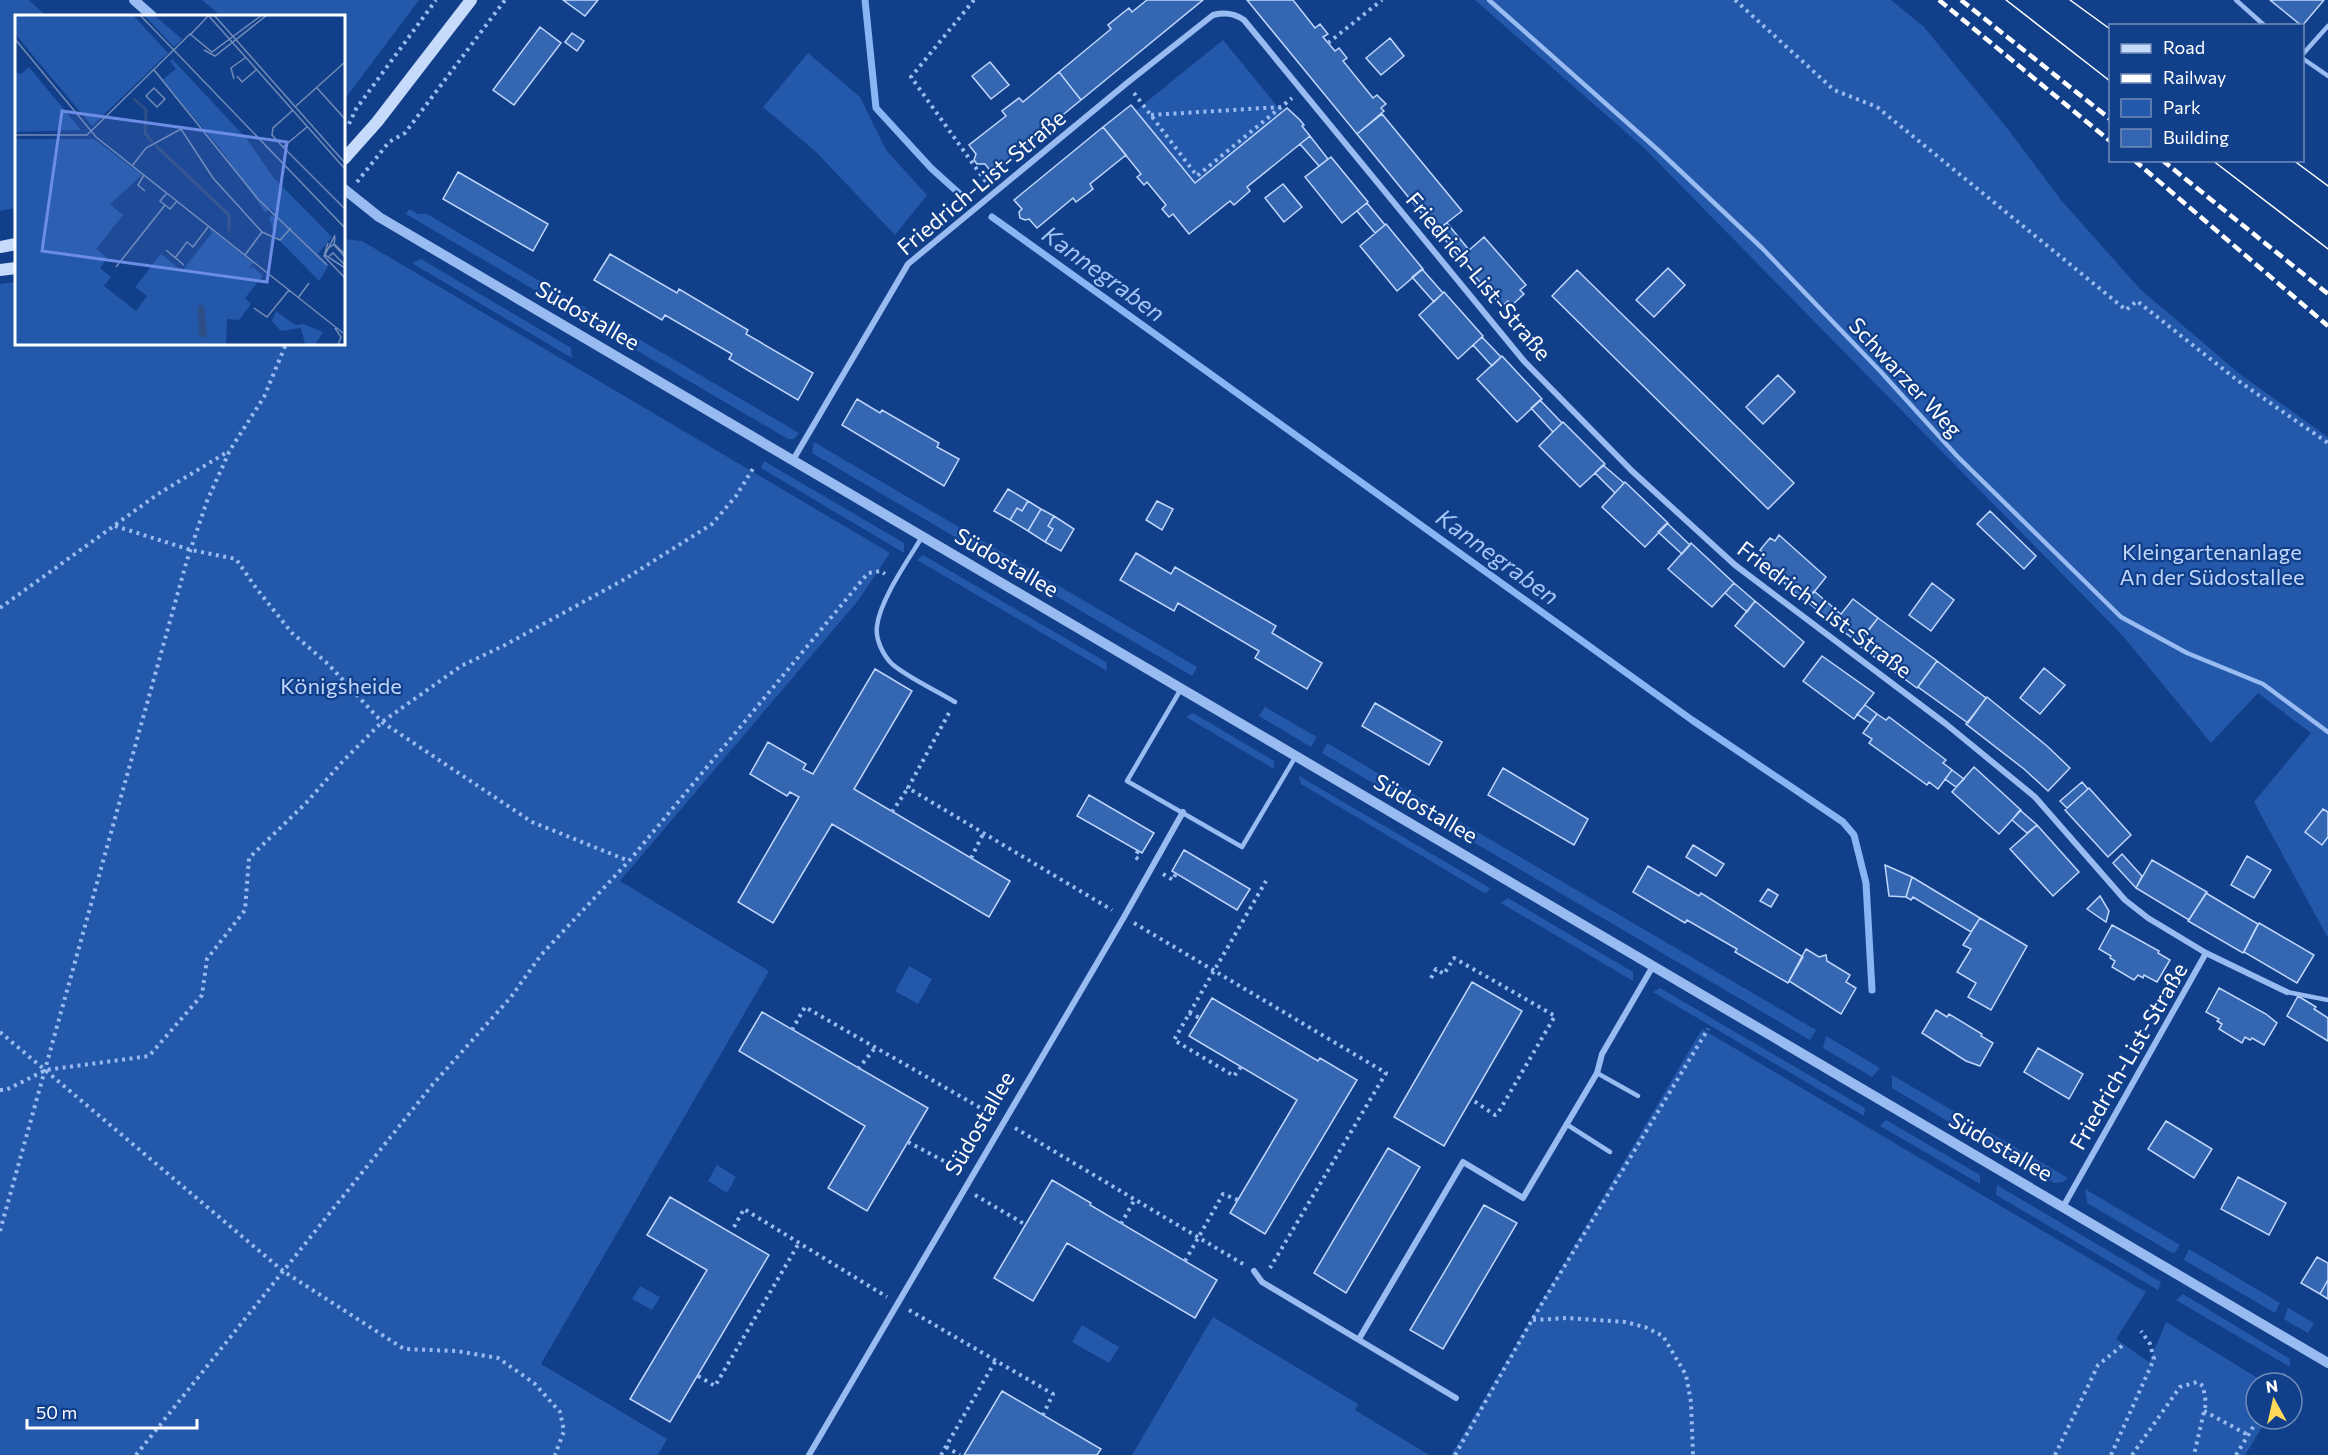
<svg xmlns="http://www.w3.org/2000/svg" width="2328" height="1455" viewBox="0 0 2328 1455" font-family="Commissioner,sans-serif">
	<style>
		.green { fill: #2358aa }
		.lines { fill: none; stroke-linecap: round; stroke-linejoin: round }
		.stream { stroke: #8ab5f4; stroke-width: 7 }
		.building { fill: #3566b2; stroke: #bfd7fc; stroke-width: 1.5 }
		.path { stroke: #98bbf1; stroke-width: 4; stroke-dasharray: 3 4.5; stroke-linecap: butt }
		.service { stroke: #98bbf1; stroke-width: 4.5 }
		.minor { stroke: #98bbf1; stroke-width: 6 }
		.tertiary { stroke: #98bbf1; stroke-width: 10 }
		.secondary { stroke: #c6dafc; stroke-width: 12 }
		.tram { stroke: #fff; stroke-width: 1.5 }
		.rail { stroke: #fff; stroke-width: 4.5; stroke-dasharray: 10 4.5; stroke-linecap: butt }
		.labels { text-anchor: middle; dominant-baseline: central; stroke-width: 4.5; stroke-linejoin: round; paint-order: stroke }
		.street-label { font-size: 22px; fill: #fff; stroke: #123f8a }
		.park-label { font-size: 22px; fill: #bfd7fc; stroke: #123f8a }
		.water-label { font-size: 24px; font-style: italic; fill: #a4c5f8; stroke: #123f8a }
		.inset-river { fill: none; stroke: #2d4e86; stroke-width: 3 }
		.inset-road { fill: none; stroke: #718cb9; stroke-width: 1.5 }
		.view { fill: #6c8ce6; fill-opacity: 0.15; stroke: #6c8ce6; stroke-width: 3 }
		.inset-edge { fill: none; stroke: #fff; stroke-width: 3 }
	</style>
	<rect width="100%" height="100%" fill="#123f8a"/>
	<path class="green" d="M0 0H29L46 16H16V208L0 211Z
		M202 0H419L344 100V16H221Z
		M1475 0H1891L1924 27 2007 128 2061 200 2140 289 2241 375 2328 437V938L2254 802 2311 733 2258 693 2211 743 2123 636 1645 149Z
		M1223 40 1282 112 1195 183 1135 111Z
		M808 53 860 97 886 150 927 195 895 235 815 151 763 107Z
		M409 209 418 214H427L570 299 567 304 560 305 406 214Z
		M344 239 362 241 890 553 857 602 620 881 769 971 541 1364 667 1439 658 1455H0V284L16 282V344H344Z
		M421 259 571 348 572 358 412 263Z
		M579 304 799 433 794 439H788L578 316Z
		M814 442 1197 667 1192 676 812 453Z
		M764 461 904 543V553L761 468Z
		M923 555 1106 662 1107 671 917 560Z
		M1265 707 1317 737 1311 747 1259 716Z
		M1193 713 1274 761V769L1186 717Z
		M1327 743 1435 807 1427 815 1322 753Z
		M1299 776 1490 888 1486 894 1301 784Z
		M1443 812 1816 1030 1810 1040 1441 823Z
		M1508 898 1633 972V981L1501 903Z
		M909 966 932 979 918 1004 895 991Z
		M1660 988 1865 1108 1864 1116 1653 992Z
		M1702 1029 2146 1292 2116 1339 2149 1362 2166 1322 2266 1383H2256V1419H2267L2245 1455H1451Z
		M1826 1036 1880 1068 1872 1077 1823 1048Z
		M1892 1075 1962 1116 1956 1126 1892 1088Z
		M1886 1120 1980 1175V1184L1880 1126Z
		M1984 1129 2068 1178 2063 1182 2054 1183 1977 1138Z
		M717 1165 736 1177 727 1193 708 1181Z
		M1997 1185 2161 1282 2158 1290 1996 1195Z
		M2085 1189 2180 1245 2174 1254 2087 1203Z
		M2189 1249 2280 1303 2275 1313 2184 1260Z
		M640 1286 660 1297 652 1310 632 1299Z
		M2183 1294 2290 1359V1367L2176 1300Z
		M2288 1308 2314 1323 2308 1333 2284 1319Z
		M1213 1317 1358 1404 1355 1410 1429 1455H1132Z
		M1082 1325 1119 1347 1109 1363 1072 1342Z"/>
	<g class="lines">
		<path class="stream" d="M865 0 876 108 931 168 962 196
			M992 217 1692 720 1843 822 1854 835 1866 883 1872 990"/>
	</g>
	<path class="building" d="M563 0H598L585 16Z
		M1147 0H1203L1081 100 1059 72 1111 29 1108 25 1129 8 1132 12Z
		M1247 0H1293L1315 28 1320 24 1328 34 1323 37 1335 51 1339 48 1347 58 1343 61 1373 98 1377 95 1386 104 1381 108 1384 111 1357 134Z
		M2270 0H2324L2302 26Z
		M540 27 561 43 514 105 493 90Z
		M572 33 584 41 577 51 565 42Z
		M1390 38 1404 56 1381 75 1366 58Z
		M990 62 1009 85 991 99 972 76Z
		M1059 72 1081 100 992 173 985 164H977L974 160 976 154 969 145 1006 116 1002 111 1019 98 1023 102Z
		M1131 105 1195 183 1287 108 1300 120 1304 125 1302 126 1310 136 1247 187 1250 191 1234 205 1230 201 1189 234 1173 214 1169 217 1162 209 1166 205 1147 182 1144 185 1137 177 1141 174 1103 127Z
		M1382 114 1462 211 1436 231 1357 134Z
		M1103 127 1126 155 1090 184 1093 189 1076 202 1073 198 1037 228 1029 219 1025 220 1020 218 1019 212 1022 209 1014 200Z
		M1310 136 1328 159 1319 166 1300 144Z
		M1331 157 1368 202 1342 223 1305 177Z
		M458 172 548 224 533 251 443 199Z
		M1283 184 1302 207 1284 222 1265 198Z
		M1367 203 1385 225 1375 233 1357 211Z
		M1447 223 1469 250 1460 258 1437 230Z
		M1386 224 1423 269 1397 291 1360 246Z
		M1484 237 1526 285 1520 290 1524 294 1512 305 1508 301 1502 306 1459 259Z
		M610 254 677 293 679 289 748 330 746 334 813 373 798 400 729 359 732 354 665 315 662 320 594 280Z
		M1668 268 1685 285 1654 317 1636 300Z
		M1422 269 1443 293 1434 302 1412 277Z
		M1577 270 1794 483 1768 509 1552 296Z
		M1444 292 1483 336 1458 359 1419 315Z
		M1482 337 1501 357 1492 366 1473 345Z
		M1502 356 1542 399 1517 422 1477 379Z
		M1778 375 1795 392 1763 424 1746 407Z
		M857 399 880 413 882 410 939 443 937 447 959 459 944 486 842 425Z
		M1540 400 1562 423 1553 432 1531 408Z
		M1563 422 1605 464 1580 487 1539 446Z
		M1603 465 1624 483 1615 493 1595 473Z
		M1625 482 1668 523 1645 547 1602 507Z
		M1008 489 1028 501 1022 511 1017 508 1010 520 994 511Z
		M1028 501 1041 509 1028 531 1010 520 1017 508 1022 511Z
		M1157 501 1173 509 1162 530 1146 520Z
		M1041 509 1054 516 1048 526 1053 529 1045 542 1028 531Z
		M1990 511 2036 556 2024 569 1977 524Z
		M1054 516 1074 529 1061 551 1045 542 1053 529 1048 526Z
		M1667 523 1690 545 1682 554 1658 532Z
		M1779 535 1826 577 1806 602 1758 560 1764 553 1760 550 1770 538 1775 541Z
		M1691 543 1734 583 1712 607 1668 569Z
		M1136 553 1171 574 1175 567 1276 626 1272 633 1322 663 1307 689 1255 658 1259 651 1178 603 1174 611 1120 580Z
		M1734 583 1755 601 1747 612 1725 593Z
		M1932 583 1954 600 1931 631 1909 615Z
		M1814 591 1841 614 1834 623 1806 601Z
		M1853 599 1878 618 1859 643 1833 624Z
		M1755 601 1804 642 1784 667 1735 626Z
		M1878 618 1937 661 1917 688 1857 644Z
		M1822 656 1874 693 1854 719 1803 681Z
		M1937 661 1986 698 1968 723 1918 687Z
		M2044 668 2065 685 2040 714 2020 698Z
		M875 669 912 691 854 789 1010 881 989 917 832 824 773 923 738 902 799 797 790 792 787 796 750 774 768 742 806 764 803 769 813 774Z
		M1987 697 2047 746 2070 768 2048 791 2024 769 1966 724Z
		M1375 703 1442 742 1429 765 1362 726Z
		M1865 705 1877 714 1870 723 1857 714Z
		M1877 714 1886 720 1889 717 1946 760 1943 763 1952 770 1938 789 1929 782 1927 785 1869 743 1872 739 1863 733Z
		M1974 767 2021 810 1999 834 1952 792Z
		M1503 768 1588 819 1574 845 1488 795Z
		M1952 770 1964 779 1956 787 1945 779Z
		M2082 782 2088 789 2067 808 2060 801Z
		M2089 788 2131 835 2108 857 2065 810Z
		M1089 795 1154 833 1142 853 1077 816Z
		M2323 809 2328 812V837L2322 845 2305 832Z
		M2020 810 2037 825 2027 833 2012 820Z
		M2037 825 2079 872 2053 896 2010 849Z
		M1693 845 1724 864 1716 876 1686 857Z
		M1184 850 1250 889 1237 910 1172 871Z
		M2122 854 2142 876 2136 888 2113 863Z
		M2247 856 2271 870 2254 898 2231 885Z
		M2152 860 2207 892 2189 920 2136 888Z
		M1885 865 1912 877 1906 897 1889 896Z
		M1648 866 1699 896 1701 893 1803 957 1788 983 1735 952 1737 949 1711 934 1687 920 1685 923 1633 892Z
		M1912 877 1980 918 1971 932 1913 897 1911 900 1906 897Z
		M1768 889 1778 895 1771 907 1760 901Z
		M2206 893 2258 924 2243 953 2188 921Z
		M2100 896 2109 911 2106 922 2087 909Z
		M1980 918 2027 946 1991 1010 1968 997 1976 983 1957 972 1971 949 1963 945Z
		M2259 923 2314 955 2297 983 2244 952Z
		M2112 925 2159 951 2158 953 2170 960 2157 982 2144 975 2143 978 2138 975 2134 980 2112 967 2115 961 2110 958 2111 956 2099 949Z
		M1806 949 1819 957 1826 955 1827 961 1850 975 1846 982 1856 988 1841 1014 1789 981Z
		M1472 982 1522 1011 1444 1146 1394 1117Z
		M2219 988 2266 1014 2277 1023 2264 1045 2252 1038 2250 1040 2245 1037 2242 1043 2219 1029 2222 1024 2217 1021 2219 1019 2206 1012Z
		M2298 996 2316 1007 2314 1009 2328 1018V1041L2287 1016Z
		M1212 998 1318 1061 1320 1058 1357 1080 1265 1234 1230 1213 1297 1100 1189 1036Z
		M1936 1010 1947 1017 1949 1014 1982 1034 1981 1036 1993 1043 1980 1066 1966 1061 1922 1033Z
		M762 1012 928 1108 867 1211 828 1188 865 1126 739 1051Z
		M2038 1048 2083 1074 2069 1099 2024 1072Z
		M2166 1121 2212 1149 2194 1178 2148 1149Z
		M1388 1148 1420 1167 1346 1293 1314 1273Z
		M2238 1177 2286 1203 2269 1235 2221 1209Z
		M1052 1180 1091 1203 1090 1205 1217 1280 1195 1318 1067 1243 1033 1301 994 1278Z
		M670 1197 769 1255 670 1422 630 1399 707 1270 647 1235Z
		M1484 1205 1517 1223 1443 1349 1410 1330Z
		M2317 1257 2328 1263V1280L2320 1294 2301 1283Z
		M2328 1280V1299L2320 1294Z
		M1002 1391 1101 1449 1097 1455H964Z"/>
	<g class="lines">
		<path class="path" d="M974 0 911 77 986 182
			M1735 0 1834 90 1877 107 2126 310 2137 301 2237 380 2328 443
			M1328 43 1382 0
			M1134 93 1197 176 1292 98
			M1151 115 1281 107
			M349 124 356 109 436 0
			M357 182 389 142 405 133 505 0
			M115 526 191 550 236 559 256 588 292 633 328 664 382 722 532 822 629 861
			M0 608 158 494 229 451
			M949 713 908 788 1112 910
			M892 812 908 788
			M1138 851 1135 857 1141 861
			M971 858 983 834
			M1163 874 1173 880 1176 873
			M1134 923 1386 1073 1270 1268
			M1431 978 1436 969 1444 974 1454 958 1555 1016 1498 1113 1495 1115 1471 1099
			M1189 1013 1200 1018
			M792 1030 805 1007 993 1115
			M0 1032 283 1271 404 1349 456 1351 498 1358 534 1383 560 1412 564 1431 555 1455
			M1241 1067 1234 1076 1174 1040 1266 881
			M858 1069 875 1048
			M0 1090H6L46 1070 149 1056 202 995 207 959 245 910 249 858 306 803 343 761 382 722 461 666 505 645 625 579 712 524 736 496 754 467
			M1015 1128 1243 1264
			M908 1142 961 1170
			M975 1195 1026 1225
			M1121 1224 1135 1199
			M734 1227 744 1209 887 1297
			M0 1231 187 560 207 501 230 450 264 397 286 344
			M1185 1261 1223 1194 1238 1200
			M909 1310 1053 1394 1043 1415
			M1533 1320 1568 1318 1625 1322 1645 1327 1663 1336 1686 1375 1691 1402 1693 1455
			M698 1376 715 1386 799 1243
			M2279 1383 2287 1371
			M2204 1411 2248 1435
			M946 1447 960 1455
			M136 1455 433 1084 511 997 541 955 629 861 868 573 881 571 885 574
			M941 1455 996 1360
			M1455 1455 1532 1320 1708 1029
			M2055 1455 2098 1365 2123 1345
			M2111 1455 2154 1359 2150 1344 2141 1331
			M2132 1455 2180 1387 2197 1382 2203 1386 2206 1403 2194 1455
			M2236 1455 2258 1419"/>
		<path class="service" d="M1489 0 1658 150 1762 248 1881 372 1957 456 2121 617 2187 653 2263 684 2328 732
			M2236 0 2265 26
			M2302 55 2328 26
			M2302 58 2328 76
			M922 537C908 560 880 600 877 626 875 639 883 655 892 664 907 677 937 691 955 702
			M1181 689 1127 781 1242 847 1296 756
			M2287 992 2328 1000
			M1597 1073 1638 1096
			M1566 1124 1610 1152"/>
		<path class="minor" d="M793 460 908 264 1127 83 1213 15C1225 12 1234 13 1244 20L1524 361 1632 471 1735 565 1946 724 2035 797 2125 900 2148 918 2206 953 2063 1207
			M2206 953 2287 992
			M1254 1271 1262 1282 1456 1398
			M1359 1339 1463 1162 1523 1198 1597 1073 1602 1054 1653 966
			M809 1455 1124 917 1183 812"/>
		<path class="tertiary" d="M134 0 152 16
			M344 189 379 217 2328 1363"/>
		<path class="secondary" d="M344 159 377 122 471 0
			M0 247 16 244
			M0 270 16 268"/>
		<path class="tram" d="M2006 0 2110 81
			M2070 0 2110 29
			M2212 160 2328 249
			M2293 160 2328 186"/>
		<path class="rail" d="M1939 0 2110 141
			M1961 0 2110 119
			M2134 160 2328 326
			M2162 160 2328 294"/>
	</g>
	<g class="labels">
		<g class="street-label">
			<text transform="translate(981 182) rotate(-40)">Friedrich-List-Straße</text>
			<text transform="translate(1479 276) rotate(50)">Friedrich-List-Straße</text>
			<text transform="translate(588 315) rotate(30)">Südostallee</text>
			<text transform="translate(1906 377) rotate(47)">Schwarzer Weg</text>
			<text transform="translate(1007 562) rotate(30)">Südostallee</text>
			<text transform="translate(1825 609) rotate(37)">Friedrich-List-Straße</text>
			<text transform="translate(1426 808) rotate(30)">Südostallee</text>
			<text transform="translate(2128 1056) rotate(-60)">Friedrich-List-Straße</text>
			<text transform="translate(979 1123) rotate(-60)">Südostallee</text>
			<text transform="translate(2001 1146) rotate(30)">Südostallee</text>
		</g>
		<g class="park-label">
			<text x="2212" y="551">Kleingartenanlage<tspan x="2212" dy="25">An der Südostallee</tspan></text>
			<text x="341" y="685">Königsheide</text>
		</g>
		<g class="water-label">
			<text transform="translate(1104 273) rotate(36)">Kannegraben</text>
			<text transform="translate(1498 556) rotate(36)">Kannegraben</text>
		</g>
	</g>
	<g transform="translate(15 15)">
		<rect width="330" height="330" fill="#123f8a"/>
		<path d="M0 0H118L153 38 77 111 0 19ZM129 0H139L167 24 159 32ZM157 44 232 124 258 162 317 222 303 239 314 250 304 266 260 221 254 203 260 197 255 193 250 197 204 132 146 64 143 58 148 64 161 54 155 46ZM14 52 66 115 0 117V57L6 59ZM0 124H79L127 160 95 189 108 200 81 234 92 243 85 253 96 262 89 271 121 296 132 281 120 272 146 239 167 256 197 218 194 213 238 248 233 254 238 252 248 261 230 283 236 289 224 305 212 304 211 330H0ZM261 296 280 310 288 309 308 317 300 330 290 329 286 313 266 316 257 306Z" fill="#2358aa"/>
		<path d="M189 290 192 319 189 323 184 321 183 295V291Z" fill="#2d4e86"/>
		<path class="inset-river" d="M118 83 131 95 130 118 137 127M140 130 214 200V216"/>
		<path class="inset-road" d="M125 0 330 213M193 0 330 154M199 0 330 148M176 19 193 1M0 24 81 122 328 318M189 35 200 41 252 0M139 55 243 184 312 250M222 61 227 67 241 55M219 64 216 53 230 43M139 73 150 84 142 92 131 81ZM302 73 330 104M281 91 330 47M278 95 258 113 257 120 268 132 292 112M0 120H72L175 19 197 37 247 0M268 132 330 194M117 151 131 133 166 114 198 163 247 217 230 240M129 160 123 170 130 176M152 178 145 186 155 194 162 186M247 217 265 225 276 213M320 220 310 240 330 253M320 222 319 230 330 242M313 228 309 241 330 263M151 235 169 250M310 236 319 229 330 239M313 242 318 238 330 250M160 243 172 227 178 232 193 212M101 252 150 190M283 283 294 268M239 293 252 302 274 275M320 313 326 322 323 330"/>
		<path class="view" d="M47 96 272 127 252 267 27 236Z"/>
		<rect width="330" height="330" class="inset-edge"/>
	</g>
	<rect x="2109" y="24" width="195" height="138" fill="#123f8a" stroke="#718cb9" stroke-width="1.5"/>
	<rect x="2121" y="44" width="30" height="9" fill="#c6dafc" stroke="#718cb9" stroke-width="1.5"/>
	<text x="2163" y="54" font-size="18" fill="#ffffff">Road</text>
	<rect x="2121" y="74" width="30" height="9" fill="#ffffff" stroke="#718cb9" stroke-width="1.5"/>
	<text x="2163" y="84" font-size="18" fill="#ffffff">Railway</text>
	<rect x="2121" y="99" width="30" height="18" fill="#2358aa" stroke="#718cb9" stroke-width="1.5"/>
	<text x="2163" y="114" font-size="18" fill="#ffffff">Park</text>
	<rect x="2121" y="129" width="30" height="18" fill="#3566b2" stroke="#718cb9" stroke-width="1.5"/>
	<text x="2163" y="144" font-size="18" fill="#ffffff">Building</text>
	<g transform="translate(2274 1401) rotate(352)"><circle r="28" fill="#123f8a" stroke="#718cb9" stroke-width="1.5"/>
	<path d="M0-4.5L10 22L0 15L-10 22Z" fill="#ffd958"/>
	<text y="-9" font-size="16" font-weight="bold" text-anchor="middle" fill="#ffffff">N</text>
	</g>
	<path d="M27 1419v9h170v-9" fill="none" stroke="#ffffff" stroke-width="3"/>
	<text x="36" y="1419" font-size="18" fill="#ffffff" stroke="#123f8a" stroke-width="4.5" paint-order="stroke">50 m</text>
</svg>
